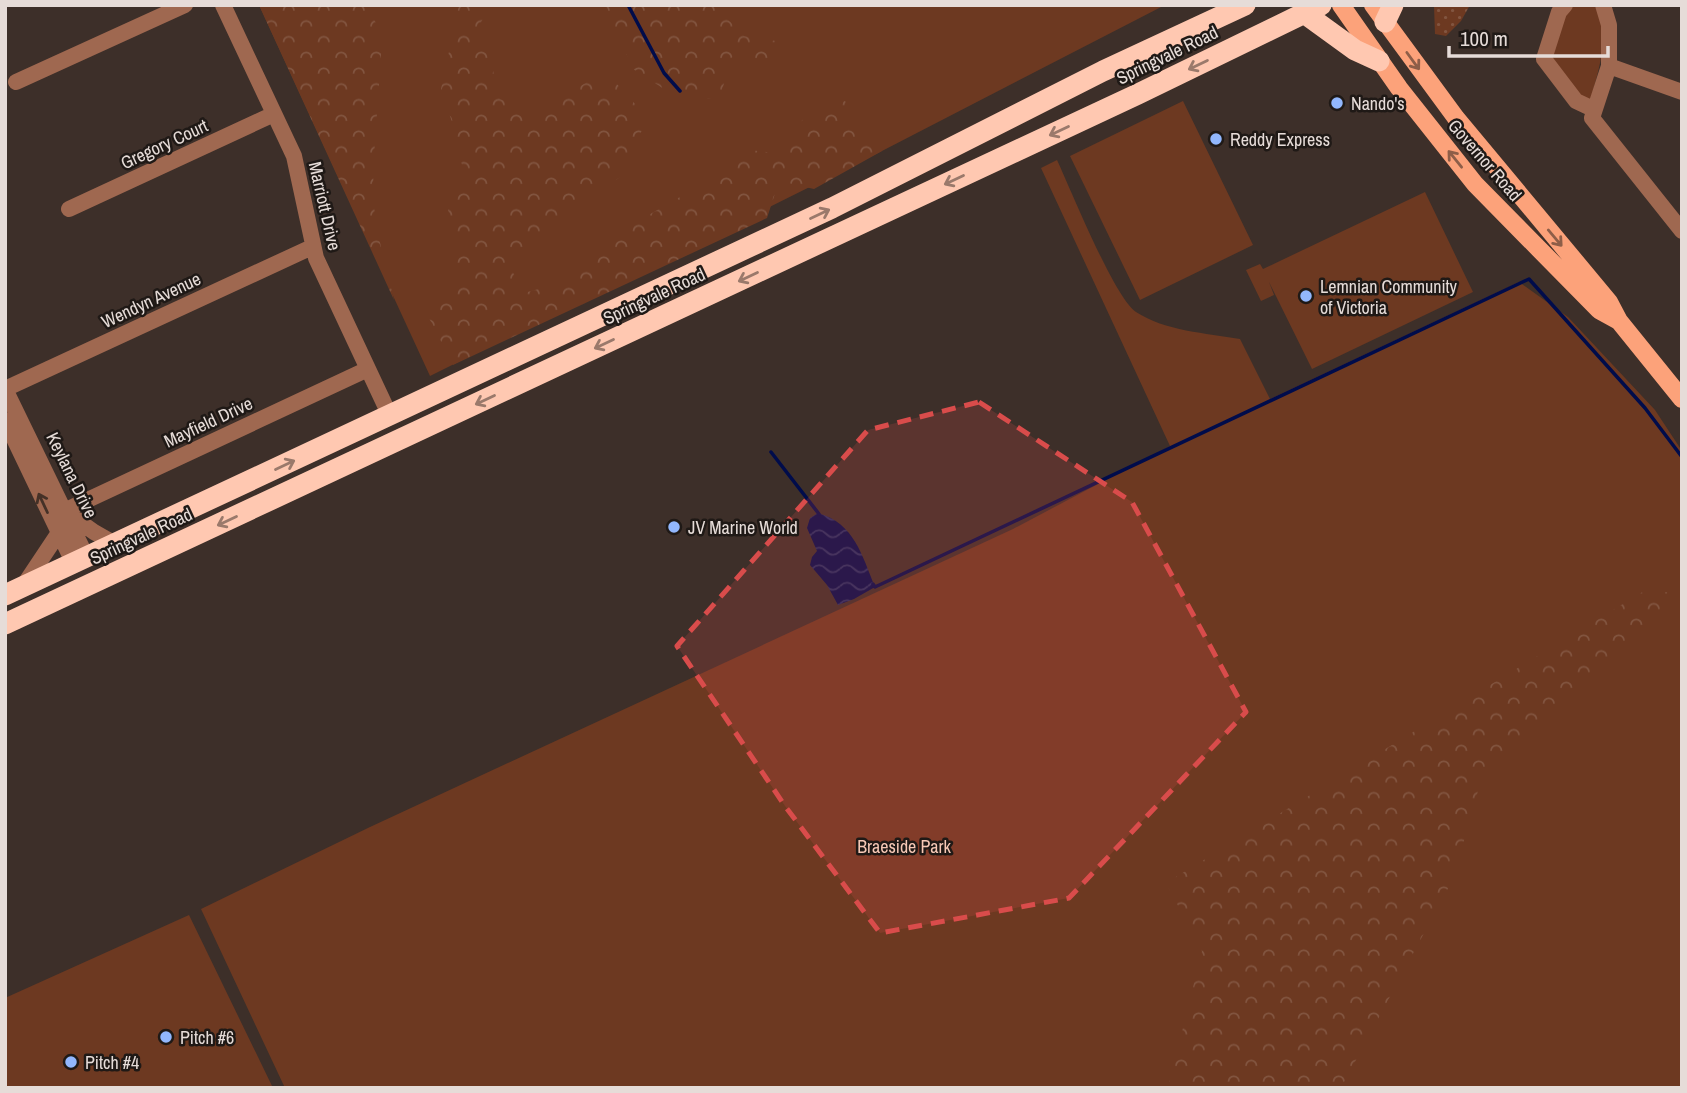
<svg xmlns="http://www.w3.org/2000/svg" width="1687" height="1093" viewBox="0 0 1687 1093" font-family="'Archivo Narrow',sans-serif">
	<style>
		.green { fill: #6d3921 }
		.forest { fill: url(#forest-crowns) }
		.garden { fill: url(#garden-dots) }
		.water { fill: url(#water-waves) }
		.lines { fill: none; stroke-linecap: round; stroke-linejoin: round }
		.stream { stroke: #000c4b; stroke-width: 3.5 }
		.minor { stroke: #9f6850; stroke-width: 16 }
		.major { stroke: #fca27a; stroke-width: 18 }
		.highway { stroke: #ffc8b1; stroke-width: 21 }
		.oneway { stroke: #8e5e48 }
		.oneway2 { stroke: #9a796b }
		.oneway3 { stroke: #453127 }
		.marked { fill: #d94c4b; fill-opacity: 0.2; stroke: #d94c4b; stroke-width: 5; stroke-dasharray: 14 9; stroke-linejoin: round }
		.poi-dot { fill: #92b7fd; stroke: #1f1916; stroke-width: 2.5 }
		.labels { text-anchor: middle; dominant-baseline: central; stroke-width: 5; stroke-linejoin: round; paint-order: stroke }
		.street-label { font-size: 18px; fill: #e6dcd8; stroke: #1f1916 }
		.poi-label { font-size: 18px; fill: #e6dcd8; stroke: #1f1916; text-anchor: start }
		.park-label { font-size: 18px; fill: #f7c9b6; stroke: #1f1916 }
	</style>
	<defs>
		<pattern id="forest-crowns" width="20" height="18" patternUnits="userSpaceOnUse" patternTransform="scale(1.75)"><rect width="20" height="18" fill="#6d3921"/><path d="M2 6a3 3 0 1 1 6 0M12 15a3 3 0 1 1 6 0" fill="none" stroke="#825540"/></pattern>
		<pattern id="garden-dots" width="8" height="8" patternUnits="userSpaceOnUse" patternTransform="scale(1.75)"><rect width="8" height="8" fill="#6d3921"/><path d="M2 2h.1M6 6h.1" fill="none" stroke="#825540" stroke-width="1.8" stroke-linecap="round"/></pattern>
		<pattern id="water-waves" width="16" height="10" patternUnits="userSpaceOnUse" patternTransform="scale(1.75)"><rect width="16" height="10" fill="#000c4b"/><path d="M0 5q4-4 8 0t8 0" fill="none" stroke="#252f64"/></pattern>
	</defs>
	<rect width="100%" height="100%" fill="#3d2f29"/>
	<path class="green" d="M259 5H1165L882 151 430 376Z
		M1577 5H1594C1612 32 1598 73 1590 101H1581L1548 53 1563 12Z
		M1183 101 1253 245 1140 300 1070 156Z
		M1057 160C1071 190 1114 297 1136 312 1165 331 1206 333 1240 339L1270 399 1519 282 1568 317 1655 410 1682 451V1088H285L201 909 370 827 1013 529 1170 446 1041 168Z
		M1425 192 1473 292 1312 369 1269 282 1274 295 1261 301 1246 270 1260 264 1263 269Z
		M189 915 273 1088H5V998Z"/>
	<path class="forest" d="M259 5H366L376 23 382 40 373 172 375 222 394 300Z
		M459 5H494L481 22 500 99 538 112 605 71 647 117 625 173 527 249 510 267 524 293 560 283 619 232 706 182 750 150 782 154 807 112 845 101 882 151 814 189 779 181 767 218 453 365 429 318 459 281 448 209 462 165 453 125 441 89Z
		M605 5H714L744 36 782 42 770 69 732 57 720 97 684 102 633 69Z
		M1649 588 1682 596V602L1615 665 1484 770 1453 879 1341 1088H1168L1202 951 1166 883Z"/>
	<path class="garden" d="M1434 5H1470L1461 21 1446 36 1435 34Z"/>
	<path class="water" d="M818 513C854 523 862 555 875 587L854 599 838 605 827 585 810 565 812 557 817 551 807 528 810 518Z"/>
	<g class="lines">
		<path class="stream" d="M628 5 664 73 680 91
			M771 452 819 514
			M873 584 875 587 1529 279 1645 408 1682 457"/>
		<path class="minor" d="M223 5 294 156 316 258 390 416
			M1565 5 1559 12 1544 59 1576 101 1593 109
			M1603 5 1609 25V66L1592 118 1682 231
			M1609 66 1682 92
			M16 82 185 5
			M69 209 274 114
			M5 389 312 247
			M5 389 87 558
			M5 420 74 564
			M64 511 368 369
			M66 512 94 532 115 544
			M22 588 58 534"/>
		<path class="major" d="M1341 5 1399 88 1475 184 1599 310 1619 321
			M1373 5 1456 118 1609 302 1619 321 1682 399"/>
		<path class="highway" d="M1304 13 1355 50 1379 61
			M1385 22 1393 5
			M5 595 832 208 1103 71 1245 5
			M5 624 1138 94 1321 5"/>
	</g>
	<defs><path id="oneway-shaft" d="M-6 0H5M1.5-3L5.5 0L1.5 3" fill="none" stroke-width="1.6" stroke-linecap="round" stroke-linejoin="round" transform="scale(1.75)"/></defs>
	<g class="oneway">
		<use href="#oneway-shaft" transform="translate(1413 61) rotate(54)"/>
		<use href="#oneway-shaft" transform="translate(1455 159) rotate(-129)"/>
		<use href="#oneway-shaft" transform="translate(1555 238) rotate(50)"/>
	</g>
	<g class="oneway2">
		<use href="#oneway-shaft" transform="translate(1198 65) rotate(154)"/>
		<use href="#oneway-shaft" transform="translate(1059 131) rotate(155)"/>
		<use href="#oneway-shaft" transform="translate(954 180) rotate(155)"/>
		<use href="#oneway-shaft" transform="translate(820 214) rotate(-25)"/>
		<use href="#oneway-shaft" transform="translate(748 277) rotate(155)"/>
		<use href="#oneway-shaft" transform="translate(604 344) rotate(155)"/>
		<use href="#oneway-shaft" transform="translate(485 400) rotate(155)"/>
		<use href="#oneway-shaft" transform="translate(285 465) rotate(-25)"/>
		<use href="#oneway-shaft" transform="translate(227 521) rotate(155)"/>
	</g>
	<use class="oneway3" href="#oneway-shaft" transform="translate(43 503) rotate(-115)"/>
	<path class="marked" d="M979 402 1132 502 1246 712 1069 898 880 933 785 806 677 646 868 430Z"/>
	<g class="poi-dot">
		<circle cx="1337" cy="103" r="7"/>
		<circle cx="1216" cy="139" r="7"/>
		<circle cx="1306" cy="296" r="7"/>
		<circle cx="674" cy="527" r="7"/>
		<circle cx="166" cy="1037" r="7"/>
		<circle cx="71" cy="1062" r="7"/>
	</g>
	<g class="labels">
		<g class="street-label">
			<text transform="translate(1167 55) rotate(-26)">Springvale Road</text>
			<text transform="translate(164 144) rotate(-25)">Gregory Court</text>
			<text transform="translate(1485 160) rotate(49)">Governor Road</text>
			<text transform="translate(325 206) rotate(77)">Marriott Drive</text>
			<text transform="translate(654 296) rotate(-25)">Springvale Road</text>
			<text transform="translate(151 300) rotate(-25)">Wendyn Avenue</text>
			<text transform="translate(208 422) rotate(-25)">Mayfield Drive</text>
			<text transform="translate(72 475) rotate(64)">Keylana Drive</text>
			<text transform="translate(141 536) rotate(-25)">Springvale Road</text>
		</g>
		<g class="poi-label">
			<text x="1351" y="103">Nando's</text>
			<text x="1230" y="139">Reddy Express</text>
			<text x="1320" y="286">Lemnian Community<tspan x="1320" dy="21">of Victoria</tspan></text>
			<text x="688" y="527">JV Marine World</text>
			<text x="180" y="1037">Pitch #6</text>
			<text x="85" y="1062">Pitch #4</text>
		</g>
		<g class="park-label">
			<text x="904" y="846">Braeside Park</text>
		</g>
	</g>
	<rect width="1687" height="1093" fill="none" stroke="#e6dcd8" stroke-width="14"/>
	<path d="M1449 46v10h159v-10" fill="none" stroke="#e6dcd8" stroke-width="3.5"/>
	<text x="1460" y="46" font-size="21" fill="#e6dcd8" stroke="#1f1916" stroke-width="5" paint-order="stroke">100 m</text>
</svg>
